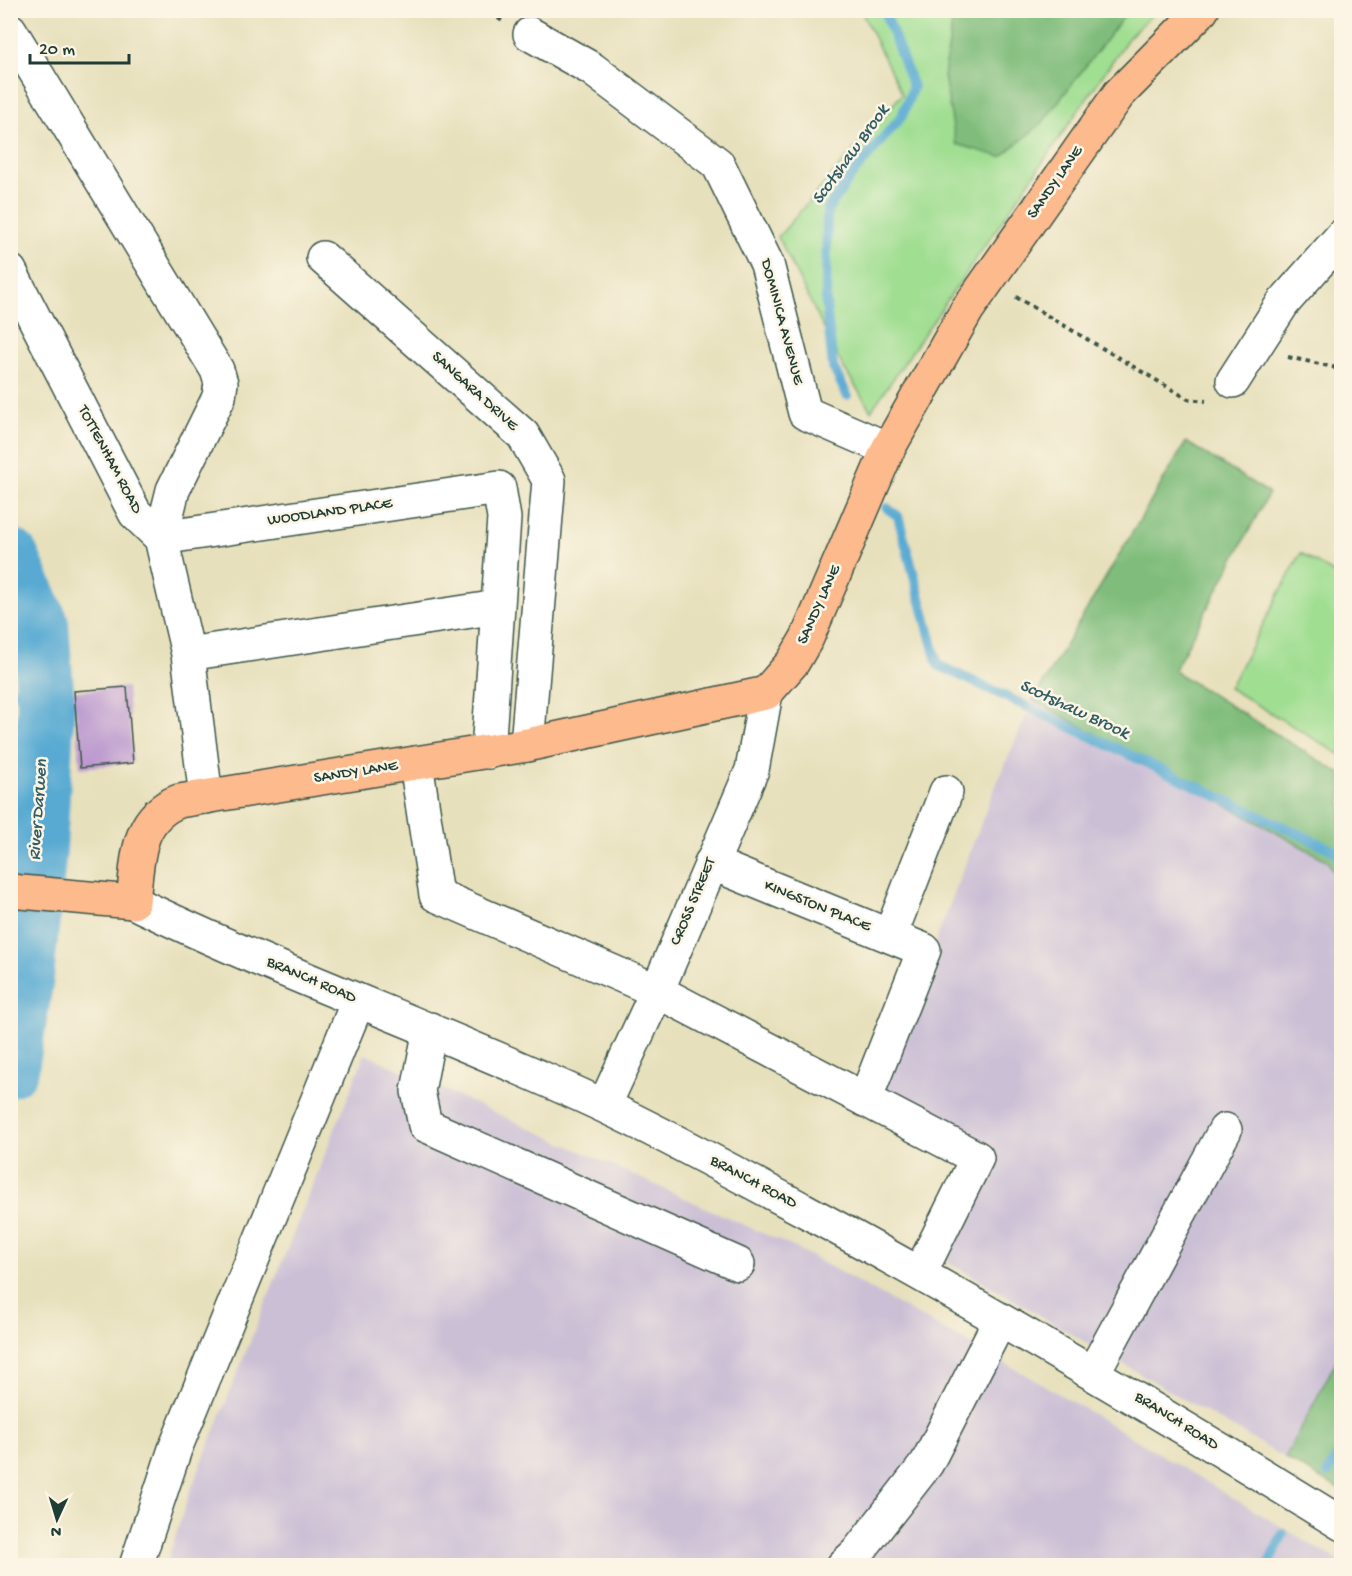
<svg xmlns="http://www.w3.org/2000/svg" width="1352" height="1576" viewBox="0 0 1352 1576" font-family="'Gochi Hand',sans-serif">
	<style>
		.industrial { fill: #cbbfd5 }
		.green { fill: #a0de92; stroke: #608e63; stroke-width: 1.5 }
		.forest { fill: #80bd7c; stroke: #507d58; stroke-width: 1.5 }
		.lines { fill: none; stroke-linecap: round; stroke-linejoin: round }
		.stream { stroke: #58aad3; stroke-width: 10 }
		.river { stroke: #58aad3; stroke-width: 58 }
		.building { fill: #bb99cf }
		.minor-casing { stroke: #3d5548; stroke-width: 36 }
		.major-casing { stroke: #3d5548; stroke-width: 36 }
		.path { stroke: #3d5548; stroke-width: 4; stroke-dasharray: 4.5 4.5; stroke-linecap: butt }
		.minor { stroke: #fff; stroke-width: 33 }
		.major { stroke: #fcba8d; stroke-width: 33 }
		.labels { text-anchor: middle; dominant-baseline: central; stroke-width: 5; stroke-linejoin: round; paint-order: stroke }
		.street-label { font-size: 16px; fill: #1f3d34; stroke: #fcf5e5 }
		.water-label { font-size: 18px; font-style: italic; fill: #305e64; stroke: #fcf5e5 }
	</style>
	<rect width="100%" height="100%" fill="#fcf5e5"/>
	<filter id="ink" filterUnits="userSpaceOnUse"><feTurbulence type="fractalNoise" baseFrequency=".0167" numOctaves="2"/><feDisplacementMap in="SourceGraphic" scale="12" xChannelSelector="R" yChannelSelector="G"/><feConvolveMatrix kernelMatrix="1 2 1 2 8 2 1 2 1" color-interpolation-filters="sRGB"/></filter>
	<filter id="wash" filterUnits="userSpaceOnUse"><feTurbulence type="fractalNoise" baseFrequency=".008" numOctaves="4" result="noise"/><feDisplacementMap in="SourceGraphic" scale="24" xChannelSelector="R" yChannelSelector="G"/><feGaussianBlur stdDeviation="1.35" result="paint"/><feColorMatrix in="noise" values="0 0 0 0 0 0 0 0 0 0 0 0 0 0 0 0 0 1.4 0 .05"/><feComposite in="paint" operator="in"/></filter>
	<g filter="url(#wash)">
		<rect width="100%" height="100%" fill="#e7e0bc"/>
		<path class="industrial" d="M1033 700 1328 861 1342 888 1341 1352 1285 1458 936 1255 988 1155 877 1094 991 797Z
			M365 1054 800 1250 1044 1385 1342 1563 1341 1566H166L188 1497Z"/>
		<path class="green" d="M861 11H1156L1129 37 871 411 842 365 778 237 902 94Z
			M1301 553 1341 578V755L1229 688Z"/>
		<path class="forest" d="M954 11V10L1128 11 1042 123 1001 157 956 144 944 76Z
			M1186 442 1269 493 1174 671 1341 774V888L1328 861 1033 700Z
			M1341 1352V1490L1285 1458Z"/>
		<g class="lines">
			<path class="stream" d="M847 395 833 367 826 304 827 211 851 176 902 116 913 87 884 10
				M887 508 898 516 938 665 1335 851 1342 864
				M10 689 46 705
				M1328 1473 1342 1447
				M1270 1561 1283 1534"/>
			<path class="river" d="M10 557 40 624 46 705 38 848 25 977 10 1068"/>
		</g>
		<g id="blocks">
			<path class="building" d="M127 687 133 763 80 768 74 691Z"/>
		</g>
	</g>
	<g filter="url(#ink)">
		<use href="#blocks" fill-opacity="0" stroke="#3d5548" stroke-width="1.5"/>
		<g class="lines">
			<g class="minor-casing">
				<path id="minor" d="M10 30 217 370 221 383 219 397 173 490 161 538 499 488 504 518 488 752
					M530 34 592 69 718 164 767 264 805 413 888 449
					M323 258 523 435 549 480 527 745
					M10 271 135 513 161 538 188 654 206 797
					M1233 381 1283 303 1342 236
					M188 654 498 607
					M416 763 436 895 657 991 977 1158 920 1273
					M711 863 924 950 865 1100
					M133 902C287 977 449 1033 604 1106 672 1138 738 1175 804 1210 987 1309 1165 1415 1342 1524
					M890 936 946 792
					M430 1029 418 1091 425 1125 738 1264
					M604 1106 657 991 752 770 766 693
					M1093 1373 1225 1130
					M136 1566 175 1449 358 1001
					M843 1566 857 1553 927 1463 1000 1320"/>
			</g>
			<g class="major-casing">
				<path id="major" d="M10 891 133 902C138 861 135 818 179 801L527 745 766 693 793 662 807 638 888 449 967 310 1119 94 1202 10"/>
			</g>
			<path class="path" d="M482 10 503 21
				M1016 297 1188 399 1206 401
				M1288 357 1333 367 1342 372"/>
			<use href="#minor" class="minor"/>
			<use href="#major" class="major"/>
		</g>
	</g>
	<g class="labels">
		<g class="street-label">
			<text transform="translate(1056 183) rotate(-55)">SANDY LANE</text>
			<text transform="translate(781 322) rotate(75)">DOMINICA AVENUE</text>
			<text transform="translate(474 392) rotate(42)">SANGARA DRIVE</text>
			<text transform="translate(109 460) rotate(62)">TOTTENHAM ROAD</text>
			<text transform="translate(330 513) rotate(-8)">WOODLAND PLACE</text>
			<text transform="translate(820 605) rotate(-66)">SANDY LANE</text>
			<text transform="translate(356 773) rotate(-9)">SANDY LANE</text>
			<text transform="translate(694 902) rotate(-67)">CROSS STREET</text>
			<text transform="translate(817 907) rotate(22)">KINGSTON PLACE</text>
			<text transform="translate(311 981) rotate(23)">BRANCH ROAD</text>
			<text transform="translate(753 1183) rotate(28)">BRANCH ROAD</text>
			<text transform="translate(1176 1422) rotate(32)">BRANCH ROAD</text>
		</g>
		<g class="water-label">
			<text transform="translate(851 155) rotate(-54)">Scotshaw Brook</text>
			<text transform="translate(1074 710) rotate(25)">Scotshaw Brook</text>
			<text transform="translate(39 810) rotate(-86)">River Darwen</text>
		</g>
	</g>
	<rect width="1352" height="1576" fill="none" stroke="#fcf5e5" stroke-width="36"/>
	<g transform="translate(57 1519) rotate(184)" stroke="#fcf5e5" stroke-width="4.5" paint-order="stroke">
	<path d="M0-4.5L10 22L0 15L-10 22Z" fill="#1f3d34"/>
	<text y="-9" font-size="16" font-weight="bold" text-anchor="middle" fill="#1f3d34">N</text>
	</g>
	<path d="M30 54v9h99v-9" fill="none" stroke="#1f3d34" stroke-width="3"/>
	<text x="39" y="54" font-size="18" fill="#1f3d34" stroke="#fcf5e5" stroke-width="4.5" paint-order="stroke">20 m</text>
</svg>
